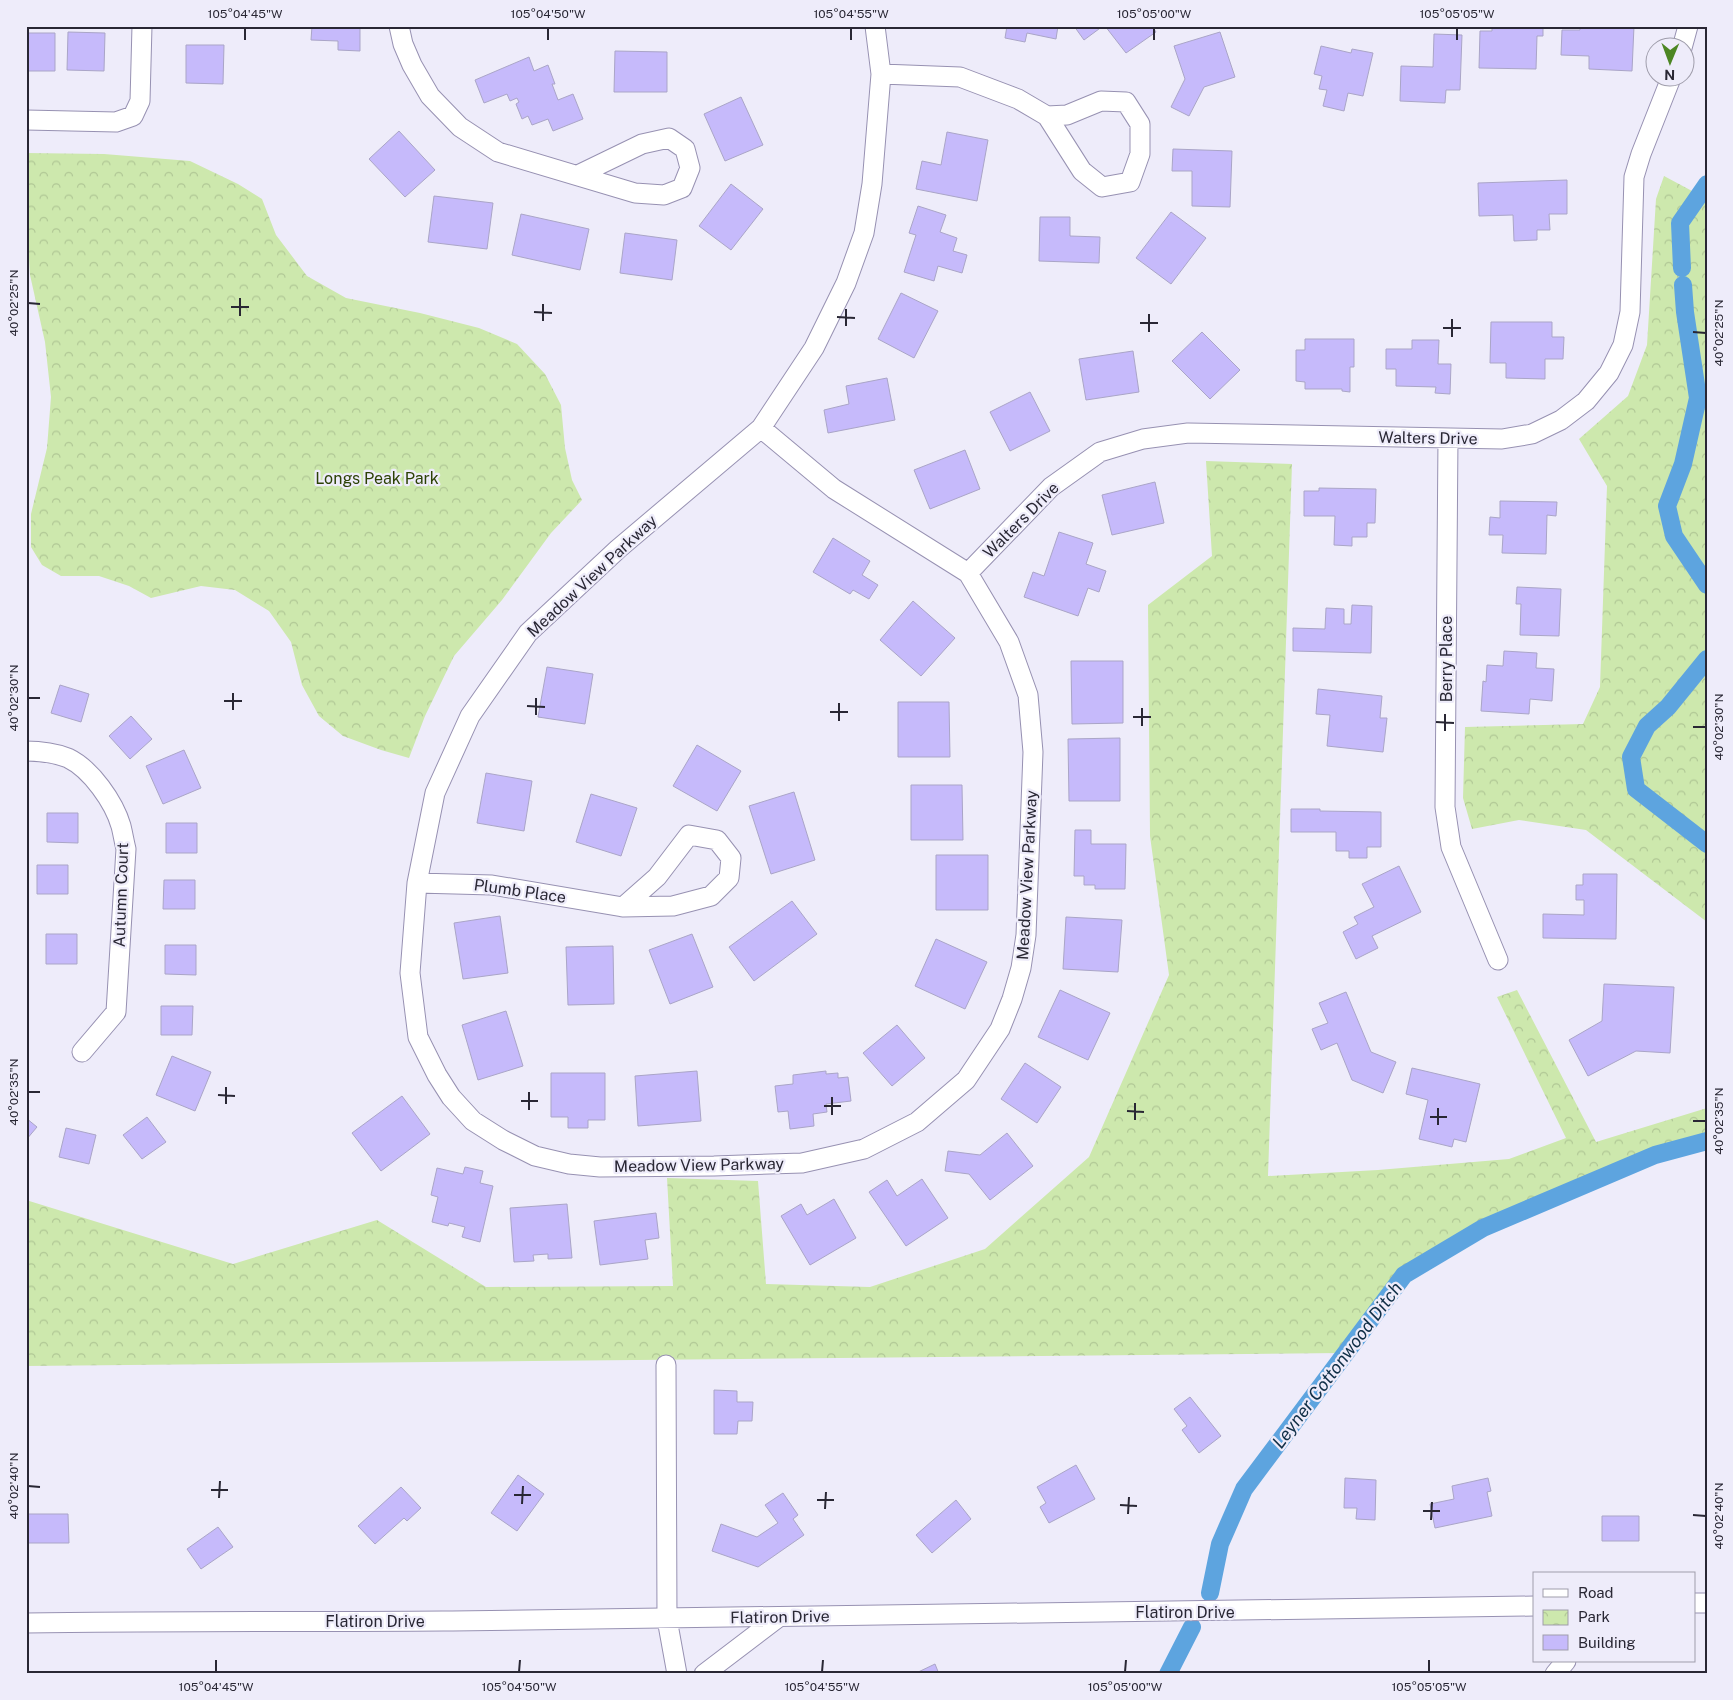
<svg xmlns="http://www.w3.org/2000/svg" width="1733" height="1700" viewBox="0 0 1733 1700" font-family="'Public Sans',sans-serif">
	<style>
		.park { fill: url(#park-crowns) }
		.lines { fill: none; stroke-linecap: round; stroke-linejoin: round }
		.canal { stroke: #5da4df; stroke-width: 18 }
		.building { fill: #c6bafb; stroke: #aaa5c7 }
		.minor-casing { stroke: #9791b2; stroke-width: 21 }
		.minor { stroke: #fff; stroke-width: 19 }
		.ticks { fill: none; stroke: #292734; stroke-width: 2 }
		.labels { text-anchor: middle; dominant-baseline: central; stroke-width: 4.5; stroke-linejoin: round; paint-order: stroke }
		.street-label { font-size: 16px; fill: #292734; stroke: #eeecfa }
		.park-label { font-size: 16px; fill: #2c4105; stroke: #eeecfa }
		.water-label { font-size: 18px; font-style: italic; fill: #102f47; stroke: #eeecfa }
		.neatline { fill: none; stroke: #292734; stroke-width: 2 }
		.ticks-label { font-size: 12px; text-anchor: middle; fill: #292734 }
	</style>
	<defs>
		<pattern id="park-crowns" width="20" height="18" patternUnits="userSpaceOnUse" patternTransform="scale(1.25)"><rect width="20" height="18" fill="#cde8ad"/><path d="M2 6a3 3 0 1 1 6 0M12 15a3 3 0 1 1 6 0" fill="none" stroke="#b0c795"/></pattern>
	</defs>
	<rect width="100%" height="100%" fill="#eeecfa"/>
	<path class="park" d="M26 153 104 154 190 161 238 184 262 199 276 235 307 276 346 298 420 313 479 328 517 344 545 374 561 405 565 448 572 480 582 500 551 533 502 600 454 656 425 716 409 758 381 750 343 736 319 716 302 685 291 642 269 611 235 590 201 586 151 598 129 586 99 576H61L42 565 31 547V514L47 448 51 397 45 342 30 275 26 208Z
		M1664 176 1707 199V922L1586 830 1519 820 1472 829 1463 798 1465 727 1583 724 1600 687 1607 486 1579 439 1628 396 1647 345 1656 199Z
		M1206 461 1292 464 1268 1176 1378 1170 1509 1159 1566 1138 1497 997 1517 990 1596 1142 1707 1108V1141L1597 1176 1523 1207 1414 1266 1391 1285 1340 1353 26 1366V1200L233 1264 377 1220 486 1287 673 1286 667 1178 758 1181 766 1284 870 1287 985 1249 1089 1157 1169 975 1150 836 1148 605 1212 556Z"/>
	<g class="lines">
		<path class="canal" d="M1682 268 1680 223 1707 184
			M1683 285 1685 312 1698 398 1683 464 1667 506 1674 536 1707 585
			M1707 659 1668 707 1647 726 1631 757 1636 789 1707 844
			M1210 1593 1220 1544 1244 1489 1404 1275 1483 1228 1655 1155 1707 1141
			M1168 1674 1192 1627"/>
	</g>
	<path class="building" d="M312 26H360V51L338 50V41L311 40Z
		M438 26H494V27L438 28Z
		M1007 26H1058L1056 39 1027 33 1025 42 1005 38Z
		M1074 26H1103L1084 40Z
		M1105 26H1152L1156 32 1126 53Z
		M1492 26H1543V36H1537L1536 69 1479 68 1480 31H1492Z
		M1580 26H1634L1632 71 1589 69V56L1561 55 1562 30H1580Z
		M68 32 105 33 104 71 67 70Z
		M1220 32 1235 77 1204 87 1189 116 1171 107 1185 79 1174 46Z
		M26 33H55V71H26Z
		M1434 34 1462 35 1460 90H1446L1445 103 1400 101 1401 66 1433 67Z
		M186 45H224L223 84 186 83Z
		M1321 46 1351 53 1352 49 1373 53 1363 96 1348 93 1344 111 1323 106 1327 90 1319 89 1322 76 1314 74Z
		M615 51 667 52V92H614Z
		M529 57 534 71 548 65 555 84H552L558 100 573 94 583 119 553 131 548 119 532 125 528 116 522 119 516 104 519 102 517 98 510 101 507 94 484 103 475 80Z
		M741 97 763 145 725 161 704 114Z
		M399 131 435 170 405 197 369 159Z
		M947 132 988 140 977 201 916 189 922 161 941 165Z
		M1173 149 1232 151 1230 207 1192 206V171H1172Z
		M1567 180V214H1549L1550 230H1537V240L1514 241 1513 215 1479 216 1478 183Z
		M731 184 763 209 731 250 699 226Z
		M434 196 493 203 487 249 428 242Z
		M918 206 946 215 940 232 957 238 953 251 967 255 962 273 938 266 934 281 904 272 916 235 909 233Z
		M1171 212 1206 238 1171 284 1136 258Z
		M521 214 589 229 580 270 512 255Z
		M1040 217H1070V236L1100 237 1099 263 1039 261Z
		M625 233 677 240 672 280 620 273Z
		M901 293 938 311 914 358 878 339Z
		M1491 322H1552V337H1564L1563 359H1545V379L1506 378V363H1490Z
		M1202 332 1240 370 1210 399 1172 361Z
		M1305 339H1354V367H1350V392L1342 391V389H1305V382L1296 381V350H1305Z
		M1412 340H1439L1438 364H1451L1450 394 1435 393 1436 387 1396 386V369H1386V349H1412Z
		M1133 351 1139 392 1086 400 1079 359Z
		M887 378 895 420 828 433 824 410 849 404 846 386Z
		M1030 392 1050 431 1010 451 990 412Z
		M965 450 980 489 930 509 914 470Z
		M1155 482 1164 523 1112 535 1102 495Z
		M1319 488 1376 489 1375 523H1367V537H1352V546L1334 545 1335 516H1304V491H1319Z
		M1500 501 1557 502 1556 516 1547 515 1546 554 1502 553 1503 535H1489L1490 517 1500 518Z
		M1059 532 1093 543 1086 564 1106 571 1099 592 1088 588 1078 616 1024 597 1033 572 1044 576Z
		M833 538 870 561 862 575 878 585 869 599 853 590 850 594 813 572Z
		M1517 587 1561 589 1559 636 1520 635 1521 604H1516Z
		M913 601 955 638 921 676 880 640Z
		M1352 605 1372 606 1371 653 1293 651V628L1325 629 1326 608 1344 609V624H1351Z
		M1504 651 1537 653 1536 668 1554 669 1552 701 1530 699 1529 714 1481 711 1483 681 1486 682 1487 665 1503 666Z
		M1071 661H1123V723L1072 724Z
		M547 667 593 674 585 724 538 717Z
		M60 685 89 694 81 722 51 713Z
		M1318 689 1382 696 1380 718H1387L1383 752 1327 746 1330 715 1316 714Z
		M898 702H949L950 757H898Z
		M131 716 152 739 130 759 109 736Z
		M1120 738V801H1069L1068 739Z
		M697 745 741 771 717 811 673 786Z
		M184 750 201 788 163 804 146 766Z
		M486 773 532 781 524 831 477 823Z
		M911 785H962L963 840H911Z
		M794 792 815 860 771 874 749 806Z
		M591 794 637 808 621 856 576 842Z
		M1291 809H1320V811L1381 812V847H1367V858H1349V851H1336V832H1291Z
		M47 813H78V843L47 842Z
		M166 823H197V853H166Z
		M1075 830H1091V844H1126L1125 889H1095V885H1084V876H1074Z
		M936 855H988V910H936Z
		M37 865H68V894H37Z
		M1399 866 1421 912 1372 936 1378 948 1356 959 1343 932 1358 924 1354 917 1374 907 1362 884Z
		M1583 874H1617L1616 939 1543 938V914L1584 915V900H1576V885H1583Z
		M164 880H195V909H163Z
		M792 901 817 934 754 981 729 947Z
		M500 916 508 973 463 979 454 923Z
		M1066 917 1122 920 1118 972 1063 969Z
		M46 934H77V964H46Z
		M692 934 713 987 670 1004 649 950Z
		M936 939 987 962 965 1009 915 986Z
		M165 945H196V975L165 974Z
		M613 946 614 1004 568 1005 566 947Z
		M1604 984 1674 987 1670 1053 1636 1051 1588 1076 1569 1040 1602 1021Z
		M1060 990 1110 1013 1088 1060 1038 1037Z
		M1346 992 1371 1052 1396 1062 1383 1093 1352 1080 1337 1043 1321 1050 1312 1029 1328 1023 1319 1003Z
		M161 1006H193L192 1035H161Z
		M506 1011 523 1066 478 1080 462 1025Z
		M897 1025 925 1058 892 1086 863 1053Z
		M172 1056 211 1072 195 1111 156 1095Z
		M1025 1063 1061 1087 1037 1123 1001 1099Z
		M1412 1068 1480 1084 1466 1142 1454 1139 1452 1147 1419 1139 1428 1100 1406 1094Z
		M697 1071 701 1121 638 1126 635 1076Z
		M826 1071V1074L838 1073V1078L848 1077 851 1101 826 1104 827 1112 813 1114 814 1126 790 1129 788 1111 778 1112 775 1086 793 1084V1075Z
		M551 1073H605V1120H588V1128H568V1117H551Z
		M402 1096 430 1134 381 1171 352 1133Z
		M147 1117 166 1142 142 1159 123 1135Z
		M26 1118 37 1127 26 1140Z
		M66 1128 96 1135 89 1164 59 1157Z
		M1007 1133 1033 1166 990 1200 969 1174 945 1171 948 1151 980 1155Z
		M465 1167 483 1171 480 1183 493 1186 480 1242 462 1237 465 1227 449 1223 448 1226 432 1222 438 1197 431 1195 437 1168 463 1174Z
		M922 1179 948 1218 906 1246 869 1192 887 1180 897 1196Z
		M834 1199 856 1238 810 1265 781 1216 801 1204 807 1215Z
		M567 1204 572 1258 548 1259V1254L533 1255 534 1261 514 1262 510 1208Z
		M656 1213 659 1238 645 1240 648 1259 600 1265 594 1221Z
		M714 1390 737 1391V1402H753L752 1421H738L737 1434H714Z
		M1190 1397 1221 1436 1199 1453 1182 1430 1187 1426 1174 1409Z
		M1076 1465 1095 1499 1049 1523 1040 1507 1046 1503 1037 1487Z
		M518 1475 544 1494 517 1531 491 1513Z
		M1345 1478 1376 1480 1375 1520 1356 1519 1357 1508H1344Z
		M1488 1478 1491 1491 1487 1492 1492 1516 1435 1528 1430 1504 1454 1499 1452 1486Z
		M401 1487 421 1508 407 1521 404 1518 375 1544 358 1526Z
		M783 1493 798 1515 793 1519 804 1535 758 1567 712 1551 721 1524 757 1537 778 1523 765 1505Z
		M956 1500 971 1519 932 1553 916 1535Z
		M26 1514H68L69 1543H26Z
		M1602 1516H1639V1541H1602Z
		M218 1527 233 1547 201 1569 187 1549Z
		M935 1664 939 1674H914Z"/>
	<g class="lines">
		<g class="minor-casing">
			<path id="minor" d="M399 26 403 44 412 65 430 96 460 127 498 152 635 193 664 195 682 188 690 168 685 149 669 138 642 144 578 175
				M1682 48 1688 26
				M881 74 960 77 1018 99 1047 116 1082 171 1102 187 1130 182 1140 154V124L1126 102 1101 101 1067 115 1047 116
				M26 120 116 122 133 116 140 101 142 26
				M761 428 834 489 968 573 1009 642 1028 695 1033 752 1026 935 1021 968 1012 999 1000 1029 966 1080 917 1122 864 1149 802 1163 714 1166 600 1167 569 1164 535 1156 503 1140 473 1121 451 1097 437 1075 418 1037 410 973 417 883 435 793 470 716 528 633 618 549 761 428 814 348 846 283 864 233 872 184 881 74 875 26
				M1448 438 1445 807 1451 847 1498 960
				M968 573 1051 487 1100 452 1143 439 1188 433 1502 439 1532 434 1561 420 1586 401 1609 373 1623 345 1630 312 1634 177 1641 154 1671 78
				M26 751C40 751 55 753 68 758 91 769 114 802 121 826 123 834 124 841 126 849L116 1012 82 1052
				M417 883 492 885 623 907 673 906 711 896 729 878 731 858 717 840 689 835 657 877 623 907
				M666 1365 667 1619 677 1674
				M1694 1603H1707
				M26 1623C165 1621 304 1622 443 1621 807 1618 1171 1614 1534 1606
				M704 1674 779 1617
				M1555 1674 1566 1661"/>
		</g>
		<use href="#minor" class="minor"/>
	</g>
	<path class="ticks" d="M245 40V28M548 40V28M851 40V28M1154 40V28M1457 40V28M28 303 40 304M231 307H249M534 312 552 313M240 316V298M837 317 855 318M543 321V304M1140 323H1158M846 326V309M1443 328H1461M1149 332V314M1693 332 1706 333M1452 337V319M28 698H40M224 701H242M527 706 545 707M233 710V693M830 712H848M536 715V698M1133 717H1151M839 721V703M1436 722 1454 723M1142 726V708M1693 727H1706M1445 731V714M28 1092H40M218 1095 235 1096M521 1101H538M226 1104V1087M824 1106H841M529 1110V1092M1127 1111 1144 1112M832 1115V1097M1430 1117H1447M1135 1120V1103M1693 1121H1706M1438 1125V1108M28 1486 40 1487M211 1490H228M514 1495H531M219 1498 220 1481M817 1500H834M522 1504 523 1486M1120 1505 1137 1506M825 1509 826 1492M1423 1511H1440M1128 1514 1129 1497M1693 1515 1706 1516M1431 1520 1432 1502M216 1672V1660M519 1672 520 1660M822 1672 823 1660M1125 1672 1126 1660M1429 1672V1660"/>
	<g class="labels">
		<g class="street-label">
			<text transform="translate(1428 438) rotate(1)">Walters Drive</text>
			<text transform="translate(1021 520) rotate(-45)">Walters Drive</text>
			<text transform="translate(592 576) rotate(-43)">Meadow View Parkway</text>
			<text transform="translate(1446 659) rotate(-90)">Berry Place</text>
			<text transform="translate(1027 875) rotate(-87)">Meadow View Parkway</text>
			<text transform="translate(520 891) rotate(8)">Plumb Place</text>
			<text transform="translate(121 895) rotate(-88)">Autumn Court</text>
			<text transform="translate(699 1165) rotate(-1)">Meadow View Parkway</text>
			<text x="1185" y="1612">Flatiron Drive</text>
			<text transform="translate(780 1617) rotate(-1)">Flatiron Drive</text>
			<text x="375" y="1621">Flatiron Drive</text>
		</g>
		<g class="park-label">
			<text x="377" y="478">Longs Peak Park</text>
		</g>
		<g class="water-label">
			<text transform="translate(1337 1365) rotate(-53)">Leyner Cottonwood Ditch</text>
		</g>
	</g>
	<rect width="1733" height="1700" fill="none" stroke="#eeecfa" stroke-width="55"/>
	<rect x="1533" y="1572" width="162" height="90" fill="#eeecfa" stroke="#9f9dab"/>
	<rect x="1543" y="1589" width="25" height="8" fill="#ffffff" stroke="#9f9dab"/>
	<text x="1578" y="1598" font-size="15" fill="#292734">Road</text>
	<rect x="1543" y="1610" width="25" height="15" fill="url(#park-crowns)" stroke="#9f9dab"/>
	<text x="1578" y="1622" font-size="15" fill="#292734">Park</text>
	<rect x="1543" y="1635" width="25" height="15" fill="#c6bafb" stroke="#9f9dab"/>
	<text x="1578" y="1648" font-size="15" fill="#292734">Building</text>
	<g transform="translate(1670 62) rotate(181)"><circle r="24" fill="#eeecfa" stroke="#9f9dab"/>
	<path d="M0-4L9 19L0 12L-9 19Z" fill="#4c8623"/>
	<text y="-8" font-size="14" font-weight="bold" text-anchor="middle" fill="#292734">N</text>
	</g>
	<rect x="28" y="28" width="1678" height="1644" class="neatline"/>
	<g class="ticks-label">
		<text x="245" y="18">105°04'45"W</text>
		<text x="548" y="18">105°04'50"W</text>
		<text x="851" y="18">105°04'55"W</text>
		<text x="1154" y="18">105°05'00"W</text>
		<text x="1457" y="18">105°05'05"W</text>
		<text transform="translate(14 303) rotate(-90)" y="4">40°02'25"N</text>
		<text transform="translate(1719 333) rotate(-90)" y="4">40°02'25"N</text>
		<text transform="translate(14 698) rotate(-90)" y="4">40°02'30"N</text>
		<text transform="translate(1719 727) rotate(-90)" y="4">40°02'30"N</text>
		<text transform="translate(14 1092) rotate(-90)" y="4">40°02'35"N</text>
		<text transform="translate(1719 1121) rotate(-90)" y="4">40°02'35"N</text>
		<text transform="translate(14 1486) rotate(-90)" y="4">40°02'40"N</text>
		<text transform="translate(1719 1516) rotate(-90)" y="4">40°02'40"N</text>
		<text x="216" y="1691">105°04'45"W</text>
		<text x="519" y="1691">105°04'50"W</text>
		<text x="822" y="1691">105°04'55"W</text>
		<text x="1125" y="1691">105°05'00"W</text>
		<text x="1429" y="1691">105°05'05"W</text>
	</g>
</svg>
